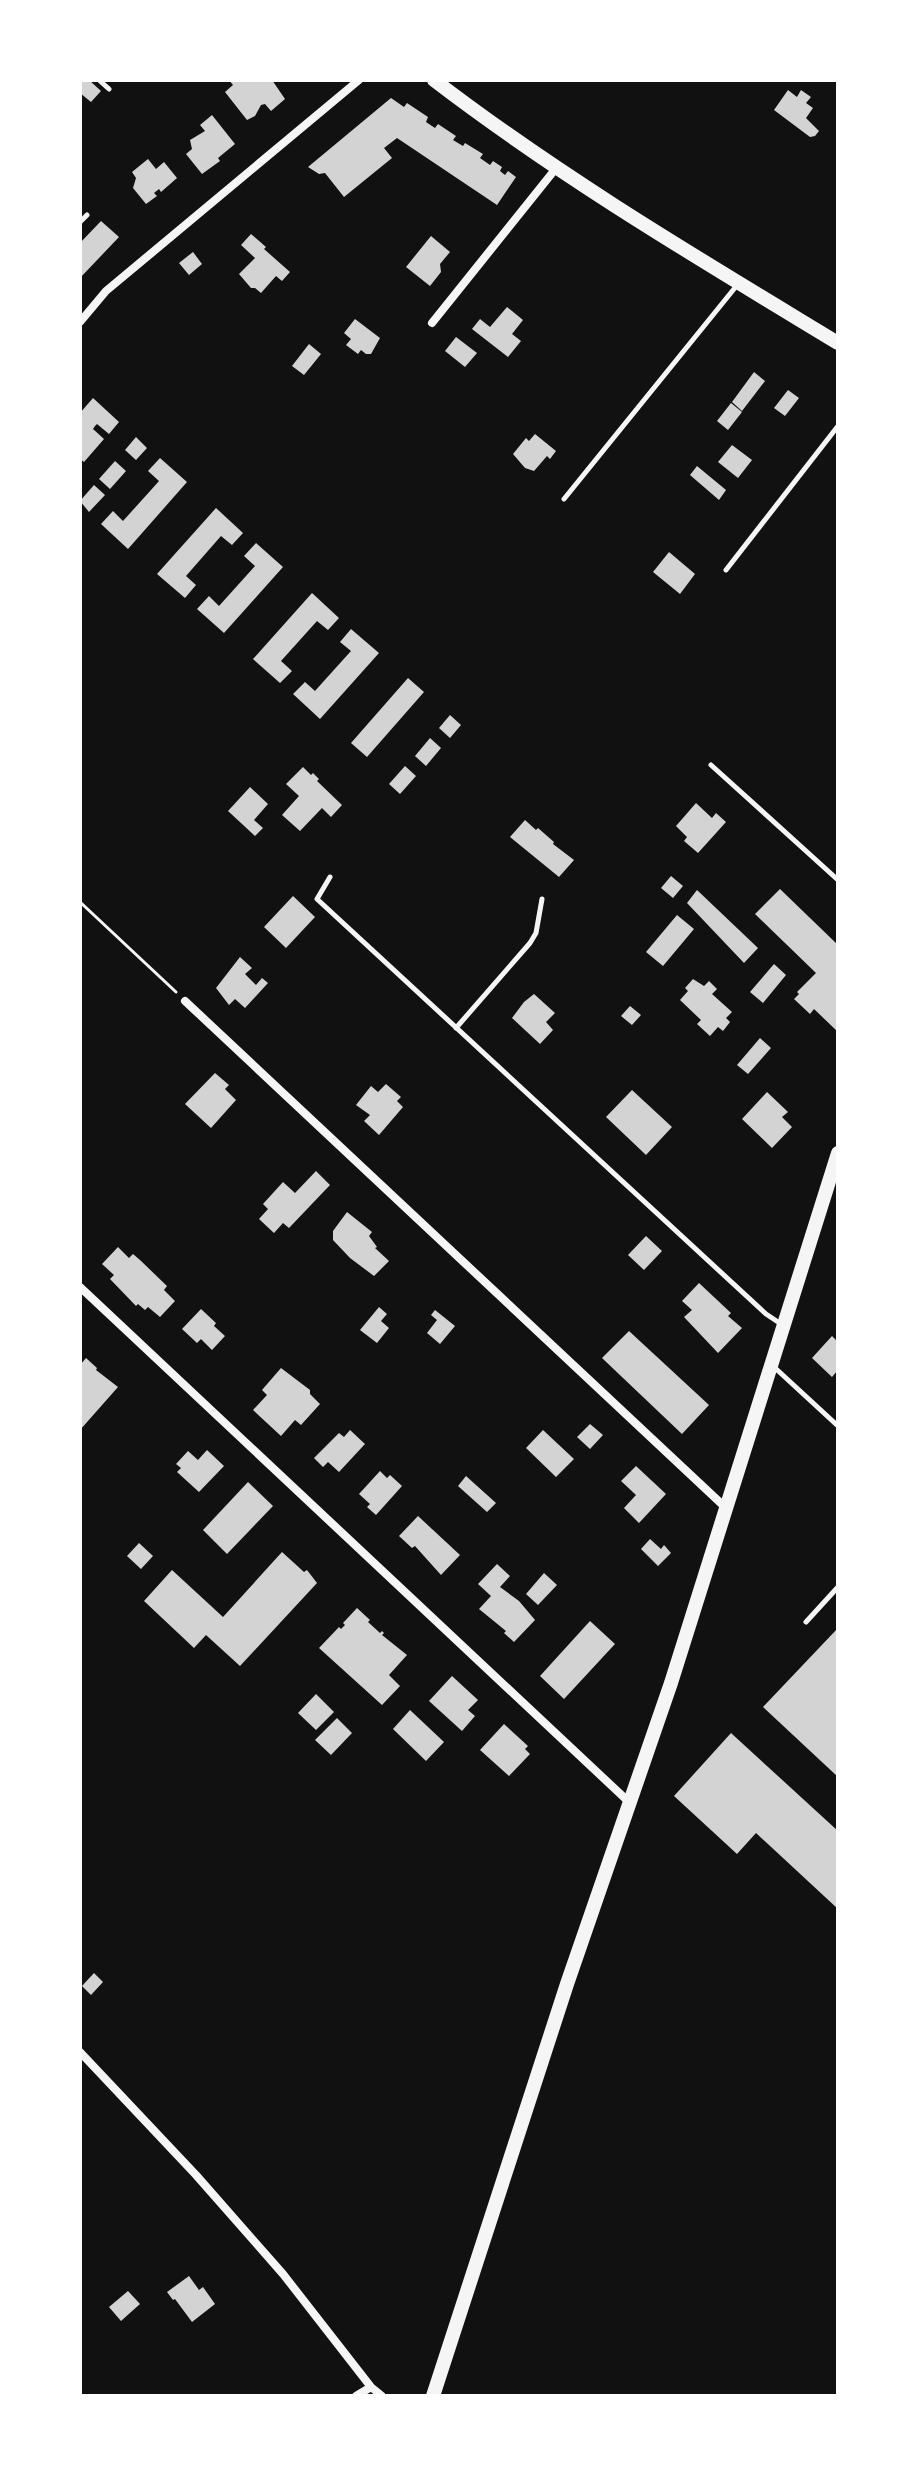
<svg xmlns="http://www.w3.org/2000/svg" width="918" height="2476" viewBox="0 0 918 2476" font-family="Ubuntu,sans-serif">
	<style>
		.building { fill: #d3d3d3 }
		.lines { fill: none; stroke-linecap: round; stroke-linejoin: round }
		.path { stroke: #f5f5f5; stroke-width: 3 }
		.service { stroke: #f5f5f5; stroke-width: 5 }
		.minor { stroke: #f5f5f5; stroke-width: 8 }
		.tertiary { stroke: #f5f5f5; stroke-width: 14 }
	</style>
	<rect width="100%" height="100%" fill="#111"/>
	<path class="building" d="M80 80H89L101 91 91 102 80 93Z
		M229 80H272L285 99 271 111 265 104 261 105 255 116 247 120 225 92 233 85Z
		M788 90 797 97 801 90 811 97 806 103 813 108 806 118 819 131 815 136 810 137 774 110Z
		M391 98 404 107 407 103 428 117 426 122 435 128 438 124 456 136 453 140 463 146 465 143 483 154 480 158 490 165 493 161 502 167 500 171 505 175 508 171 516 177 497 205 397 138 384 148 392 158 344 197 325 173 319 174 308 167Z
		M212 115 235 144 218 158 220 161 202 174 186 154 192 149 190 140 205 131 200 125Z
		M148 159 156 169 164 162 177 178 161 192 159 189 154 193 157 196 146 204 133 188 136 178 132 172Z
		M101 221 119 237 80 278V243Z
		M251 234 266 247 264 249 290 272 282 281 276 276 261 293 255 288H251L239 274 255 258 241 245Z
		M431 236 450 252 440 264 441 272 430 286 406 267Z
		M193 252 202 264 189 275 179 263Z
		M507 307 523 320 512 334 521 341 508 357 472 329 480 319 490 327Z
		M355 319 380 338 371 354H366L361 350 358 354 346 345 351 339 344 333Z
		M456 337 477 353 465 367 445 351Z
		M309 344 321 354 304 375 292 366Z
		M754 372 765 381 742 411 732 402Z
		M788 390 799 398 785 416 774 408Z
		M93 398 119 422 109 434 97 424 95 426 93 429 104 439 84 462 80 459V413Z
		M731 403 742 412 728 430 717 421Z
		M535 434 556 451 550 459 547 456 534 471 525 468 513 454 526 438 529 441Z
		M136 437 147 448 136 460 125 450Z
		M732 445 752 460 738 478 718 462Z
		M160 458 187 482 128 549 101 524 113 511 123 521 151 490 159 481 148 471Z
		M115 461 126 471 110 489 99 479Z
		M697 466 726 490 719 500 690 475Z
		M94 485 105 495 89 512 80 501Z
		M216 508 243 533 232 545 221 536 186 576 196 585 185 598 157 574Z
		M256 543 283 567 224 633 197 609 209 596 219 606 255 566 244 556Z
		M669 552 695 574 680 594 653 572Z
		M312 593 339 618 328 630 317 621 281 661 292 671 280 683 253 659Z
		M351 629 379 653 320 719 293 694 305 682 315 691 323 682 351 651 340 642Z
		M408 678 424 692 367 757 351 743Z
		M450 715 461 725 450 738 439 728Z
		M430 738 441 748 426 766 415 756Z
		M405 766 416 776 400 794 389 784Z
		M303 767 311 775 313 773 319 779 317 781 342 805 331 817 322 808 300 831 282 815 299 796 286 784Z
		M250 787 268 804 254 820 263 828 255 836 228 811Z
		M696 803 712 818 716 813 726 822 698 853 684 841 687 837 676 826Z
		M525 820 536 830 538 828 554 842 553 844 574 860 559 877 510 837Z
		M671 876 683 886 673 898 661 888Z
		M780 889 838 945V1032L814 1009 810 1014 794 999 799 994 797 992 816 973 755 914Z
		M697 890 758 948 744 963 687 903Z
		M293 896 315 917 286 948 264 927Z
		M677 915 694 929 663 966 646 952Z
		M240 957 252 968 245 974 256 985 262 978 268 983 245 1008 235 999 229 1005 216 988Z
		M774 964 786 975 763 1003 750 992Z
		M693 979 704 986 709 981 717 989 712 994 732 1012 726 1018 730 1022 723 1031 718 1027 710 1036 697 1024 701 1020 680 1000 688 991 685 988Z
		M534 994 555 1013 546 1022 553 1030 540 1044 512 1018 524 1002Z
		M630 1006 641 1015 632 1025 621 1016Z
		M760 1038 771 1048 748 1074 737 1065Z
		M215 1073 229 1085 225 1089 236 1100 211 1128 185 1104Z
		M386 1084 401 1097 397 1101 403 1107 379 1135 364 1121 370 1115 356 1105 371 1086 378 1092Z
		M632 1090 672 1127 646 1155 606 1117Z
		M767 1092 788 1112 782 1117 792 1127 772 1148 742 1119Z
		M316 1171 330 1185 289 1228 283 1223 274 1233 259 1219 268 1209 263 1204 283 1182 295 1193Z
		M347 1212 372 1232 369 1236 377 1247 375 1248 389 1261 374 1276 350 1258 333 1240V1231Z
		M646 1236 662 1251 644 1270 628 1255Z
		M118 1247 129 1258 133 1254 140 1260 167 1286 164 1290 175 1301 160 1317 148 1307 145 1310 138 1304 136 1306 110 1279 114 1275 102 1264Z
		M699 1283 731 1313 728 1316 742 1328 718 1353 684 1317 692 1310 682 1301Z
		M379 1307 387 1314 381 1321 389 1328 377 1343 360 1330Z
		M201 1309 216 1323 214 1326 225 1336 212 1350 201 1339 197 1343 182 1329Z
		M435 1310 455 1326 440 1344 427 1333 437 1320 431 1315Z
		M629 1331 709 1405 682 1434 602 1358Z
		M832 1336 838 1342V1370L832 1377 812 1358Z
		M86 1358 97 1368 96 1370 118 1387 80 1430V1365Z
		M281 1368 310 1390V1394L320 1404 301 1425 295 1420 281 1436 253 1410 267 1395 262 1390Z
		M590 1424 603 1435 590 1449 577 1437Z
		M350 1430 365 1444 339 1472 328 1462 323 1467 314 1458 339 1433 344 1437Z
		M543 1430 574 1459 556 1477 526 1448Z
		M207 1450 224 1466 199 1492 177 1472 181 1468 176 1464 188 1451 198 1460Z
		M636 1466 666 1494 639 1523 624 1508 636 1495 621 1481Z
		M380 1471 387 1478 390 1475 402 1486 376 1515 367 1507 370 1504 359 1494Z
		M466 1476 496 1503 487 1512 458 1486Z
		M248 1482 273 1506 227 1554 203 1530Z
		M418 1516 460 1555 441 1575 415 1546 412 1548 399 1536Z
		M650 1539 661 1549 664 1545 671 1553 658 1566 641 1549Z
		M139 1543 153 1556 141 1569 127 1556Z
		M282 1552 304 1572 307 1570 317 1583 240 1666 206 1635 194 1648 144 1601 172 1570 223 1617Z
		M497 1564 510 1576 500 1587 519 1601 535 1620 514 1642 504 1633 506 1631 479 1609 491 1596 478 1584Z
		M544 1573 557 1585 538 1605 526 1594Z
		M357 1608 370 1620 368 1622 380 1633 382 1631 384 1633 382 1635 407 1655 389 1675 400 1686 382 1705 319 1648 339 1627 341 1629 345 1625 343 1623Z
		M590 1621 615 1644 564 1699 540 1676Z
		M838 1628V1777L763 1707Z
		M452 1676 478 1700 468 1710 475 1716 462 1731 429 1701Z
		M316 1694 334 1712 316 1730 298 1713Z
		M410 1710 444 1742 426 1761 393 1729Z
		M337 1718 352 1733 331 1755 315 1740Z
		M504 1724 528 1746 525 1749 530 1754 509 1776 480 1750Z
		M731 1733 838 1831V1909L756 1833 737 1854 674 1796Z
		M94 1973 103 1982 91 1995 82 1986Z
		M189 2276 199 2290 203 2287 215 2304 192 2322 175 2299 173 2300 167 2292Z
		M128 2291 140 2304 121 2321 109 2307Z"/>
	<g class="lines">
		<path class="path" d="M80 902 176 992"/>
		<path class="service" d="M99 80 109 89
			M80 222 87 215
			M564 499 738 284
			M726 570 838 426
			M711 765 838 880
			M330 877 317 899 766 1314 781 1324
			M456 1028 530 943 536 933 542 899
			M774 1367 838 1426
			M806 1622 838 1587"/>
		<path class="minor" d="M80 322 106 291 359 80
			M432 323 557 167
			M185 1001 726 1508
			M80 1287 630 1803
			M80 2052 196 2175 283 2274 371 2387 382 2396
			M356 2396 371 2387"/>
		<path class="tertiary" d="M434 80C562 178 701 260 838 343
			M433 2396 567 1984 671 1683 838 1153"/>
	</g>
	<rect width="918" height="2476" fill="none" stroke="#ffffff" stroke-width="164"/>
</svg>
